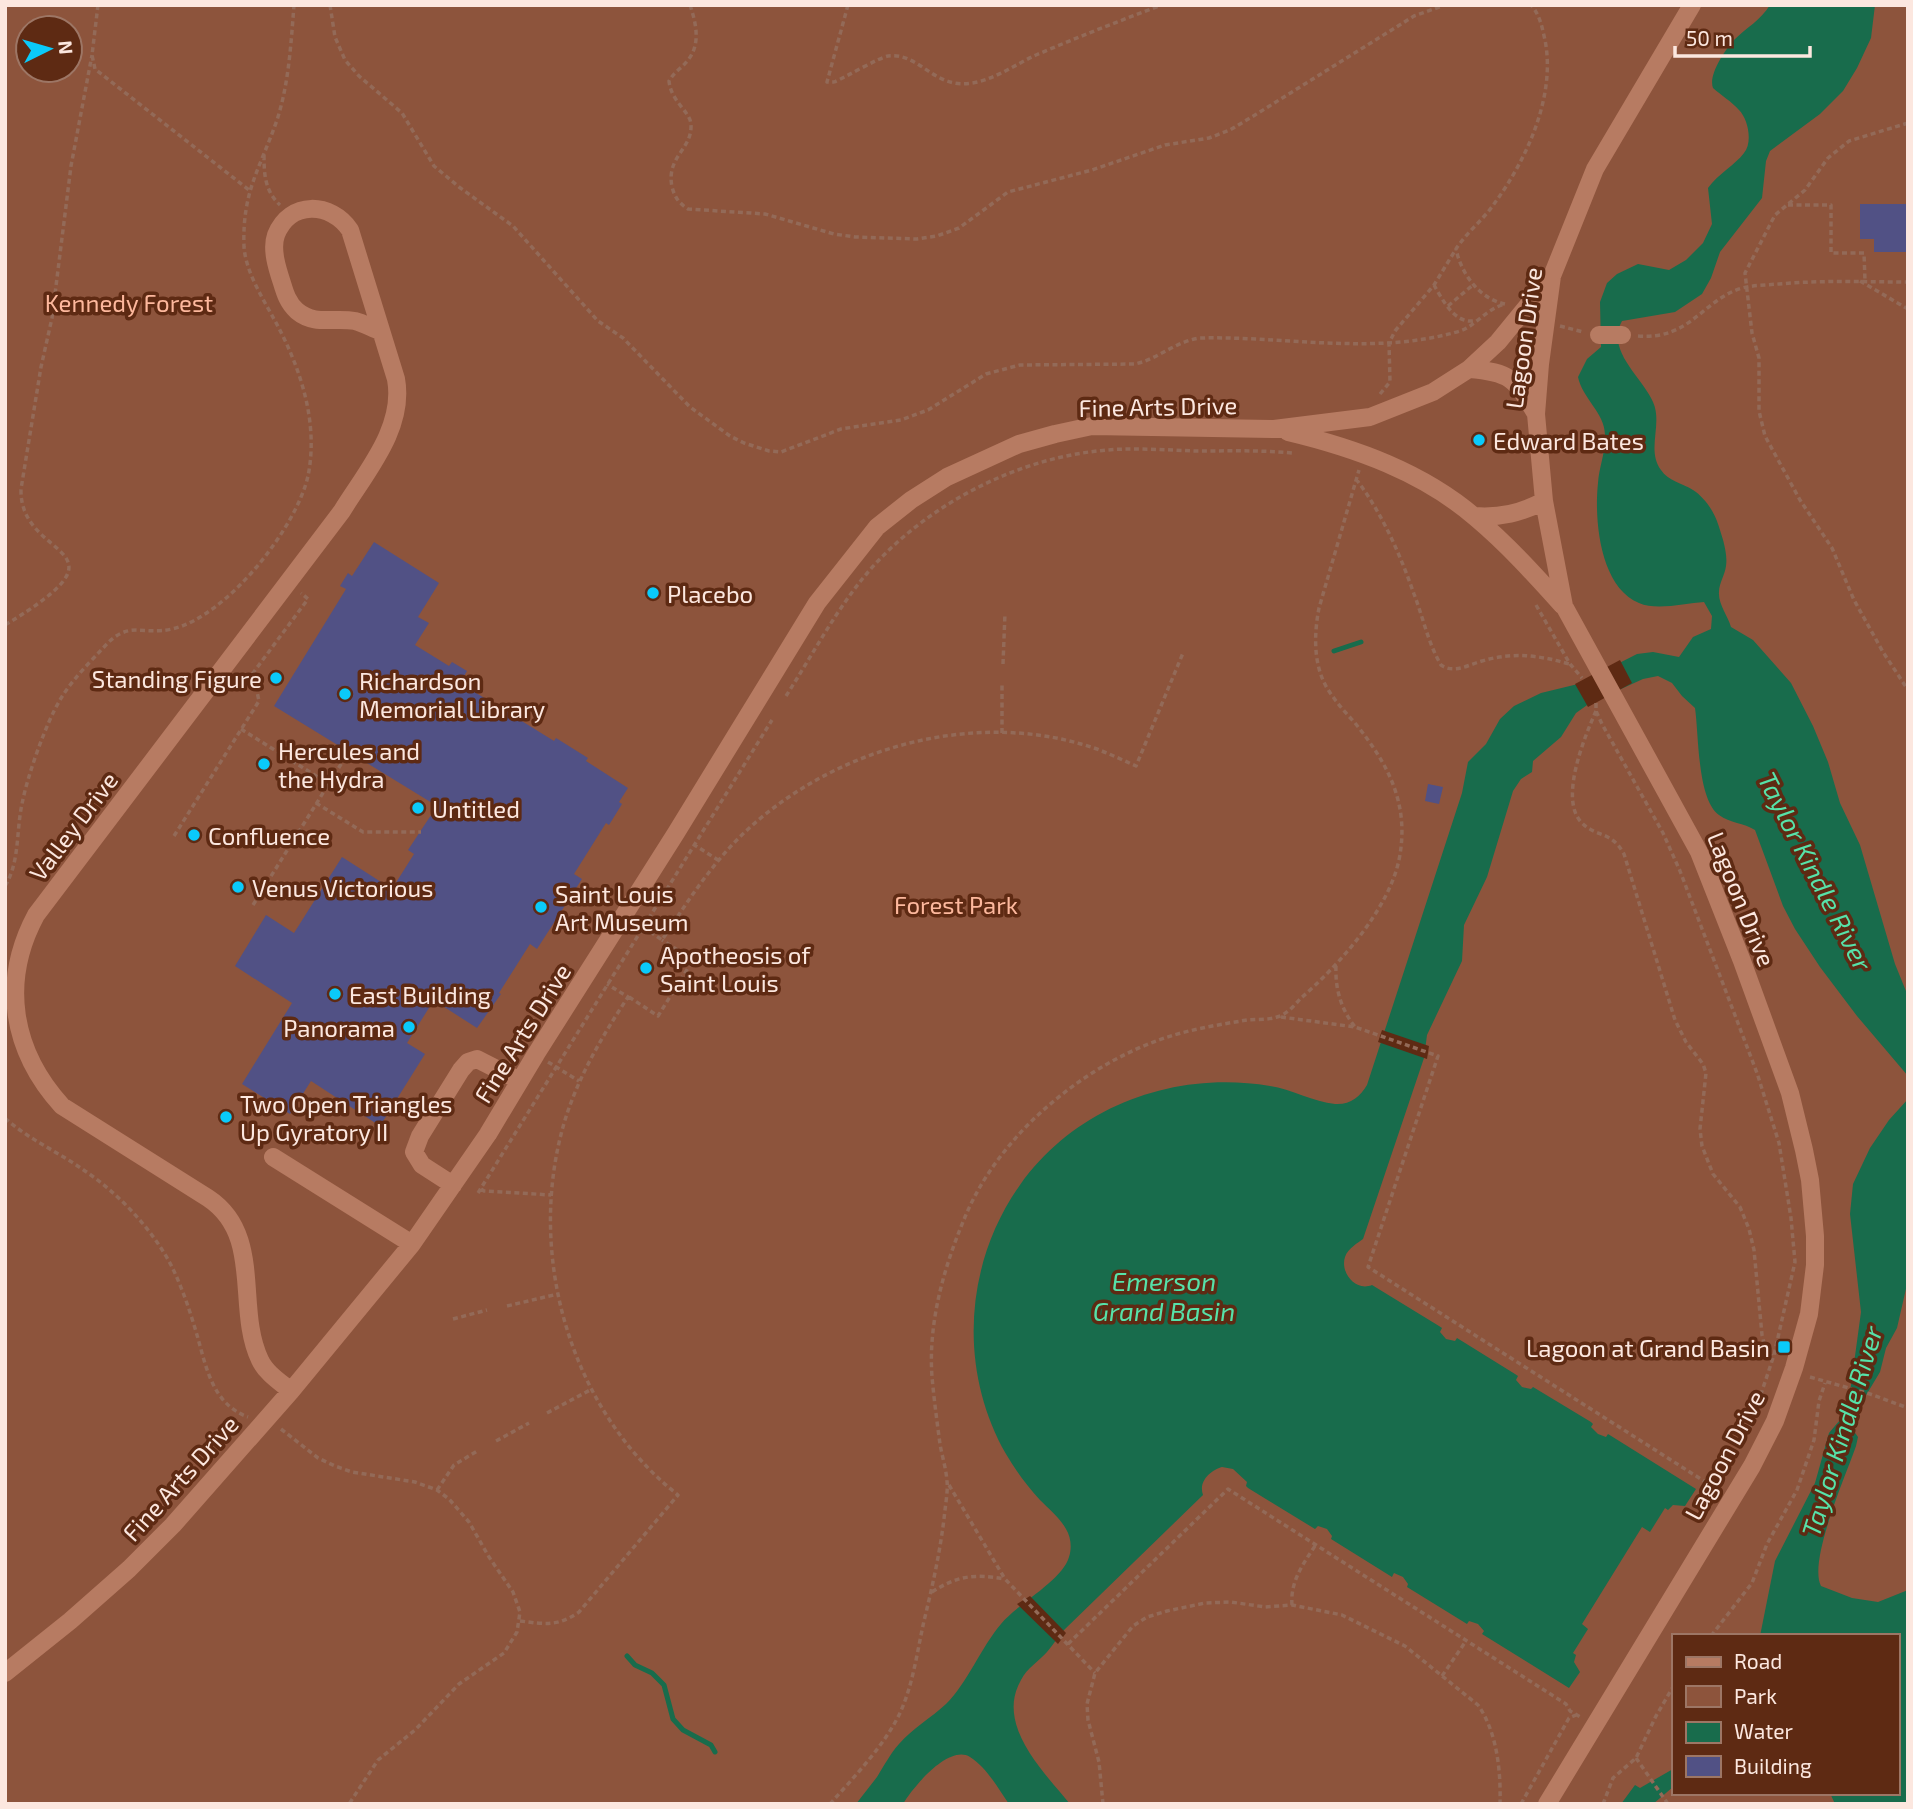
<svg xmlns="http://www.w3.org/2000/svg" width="1913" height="1809" viewBox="0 0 1913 1809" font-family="'Exo 2',sans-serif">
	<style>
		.green { fill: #8d543c; fill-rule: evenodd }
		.water { fill: #186c4c }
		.pier { fill: #5e2a13 }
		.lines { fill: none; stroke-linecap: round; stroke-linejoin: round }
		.stream { stroke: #186c4c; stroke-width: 5 }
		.building { fill: #515185 }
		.path { stroke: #936a58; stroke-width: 3.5; stroke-dasharray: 5 3.5; stroke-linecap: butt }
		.minor { stroke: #b77b62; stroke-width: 18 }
		.poi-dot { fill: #0acafa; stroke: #5e2a13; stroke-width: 2.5 }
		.labels { text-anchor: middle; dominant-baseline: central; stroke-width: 7; stroke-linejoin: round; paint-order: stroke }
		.park-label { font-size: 24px; fill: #fdb89d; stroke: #5e2a13 }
		.street-label { font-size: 24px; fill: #fce7df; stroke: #5e2a13 }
		.poi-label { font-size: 24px; fill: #fce7df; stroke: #5e2a13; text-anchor: start }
		.water-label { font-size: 26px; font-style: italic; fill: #56e2a9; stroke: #5e2a13 }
	</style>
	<rect width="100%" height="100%" fill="#5e2a13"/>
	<path class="green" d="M5 5H1908V1804H5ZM28 28H70V70H28ZM1673 1636H1897V1793H1673Z"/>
	<path class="water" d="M1770 5H1875L1871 38 1857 68 1843 91 1820 114 1770 151 1766 161 1762 198 1720 252 1711 278 1702 294 1675 312 1622 321C1605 350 1643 378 1653 402 1663 424 1646 450 1661 470 1668 481 1682 483 1693 490 1704 497 1714 511 1718 524 1722 536 1728 553 1726 566 1725 575 1719 583 1719 592 1718 604 1728 616 1731 627L1753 640 1791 683 1813 726 1828 762 1840 803 1860 845 1895 964 1908 996V1076L1857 1016 1820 967 1795 929 1783 906 1755 830C1744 823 1730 823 1719 815 1697 799 1699 735 1695 708L1682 696 1672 683 1658 676 1643 679 1590 703 1576 713 1561 737 1533 761 1532 772 1521 779 1513 791 1487 877 1464 925 1462 961 1427 1035 1424 1058 1363 1239C1358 1243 1348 1248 1345 1257 1340 1272 1355 1292 1372 1285L1439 1326 1442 1328 1440 1332 1446 1339 1455 1341 1457 1338 1515 1374 1518 1376 1516 1380 1522 1387 1531 1389 1533 1387 1591 1422 1593 1424 1591 1427 1598 1434 1606 1437 1608 1434 1696 1489 1685 1506 1673 1505 1668 1510 1665 1508 1650 1532 1642 1527 1582 1624 1588 1629 1573 1653 1576 1655 1574 1662 1580 1672 1569 1688 1482 1634 1484 1631 1478 1624 1469 1621 1467 1624 1407 1587 1408 1584 1403 1577 1394 1573 1392 1577 1331 1539 1332 1536 1327 1529 1318 1526 1315 1529 1248 1488 1246 1486 1247 1482 1233 1469 1222 1467C1211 1470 1198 1481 1203 1495L1064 1630C1058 1637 1053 1645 1047 1652 1039 1661 1027 1668 1021 1680 995 1725 1044 1772 1070 1804H1009C998 1788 987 1768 970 1757 949 1744 913 1787 903 1804H856C863 1795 870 1786 877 1777 884 1766 890 1754 899 1744 913 1728 931 1718 946 1704 966 1685 982 1646 1001 1624 1017 1604 1062 1581 1069 1557 1072 1548 1071 1537 1066 1529 1060 1518 1049 1509 1040 1500 1027 1486 1016 1471 1006 1454 958 1370 964 1264 1020 1185 1076 1106 1175 1070 1270 1086 1291 1089 1314 1102 1335 1104 1350 1105 1360 1097 1367 1085L1462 793 1468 762 1486 744 1500 719 1514 706 1541 693 1578 684 1637 654 1653 652 1679 657 1693 637 1711 629 1712 616 1704 602C1685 603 1657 611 1639 603 1600 587 1594 520 1598 483 1599 467 1606 451 1605 435 1605 413 1582 398 1578 377L1587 359 1601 347 1600 302 1607 283 1617 274 1638 264 1669 270 1686 260 1703 243 1712 224 1708 188C1718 174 1735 165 1744 153 1753 142 1748 119 1739 110 1732 102 1721 95 1713 88 1708 75 1725 50 1734 40 1746 28 1761 20 1770 5Z
		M1908 1099V1280L1897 1328 1886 1348 1880 1372 1865 1397 1854 1423 1853 1430 1858 1437 1856 1446C1846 1475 1808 1561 1821 1586L1852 1598 1878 1602 1908 1590V1804H1835L1830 1793H1897V1636H1760L1775 1561 1815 1483 1829 1433 1845 1414 1849 1400 1861 1312 1850 1214 1853 1184 1870 1148 1889 1120Z
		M1673 1769V1787L1653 1804H1621L1635 1785 1640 1788Z"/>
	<path class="pier" d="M1620 660 1632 683 1588 707 1575 684Z
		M1382 1030 1429 1046 1427 1059 1378 1042Z
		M1030 1596 1066 1633 1058 1644 1017 1604Z"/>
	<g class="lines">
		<path class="stream" d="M1334 651 1361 642
			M627 1656 635 1665 652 1673 664 1685 673 1719 683 1730 711 1745 715 1752"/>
	</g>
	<path class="building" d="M1860 204H1908V252H1874V239H1860Z
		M374 542 439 583 418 617 429 623 415 645 449 666 452 662 467 671 460 683 554 741 556 738 588 758 586 761 628 788 619 802 622 804 609 825 606 823 574 874 582 879 537 949 530 944 499 993 501 994 477 1028 438 1003 436 1006 432 1003 407 1043 425 1054 380 1126 311 1081 290 1114 242 1084 292 1003 235 966 266 915 294 933 342 857 392 889 414 854 408 850 437 806 274 706 346 589 340 586 348 573 352 576Z
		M1428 784 1443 787 1439 804 1425 801Z"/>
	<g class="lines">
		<path class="path" d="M98 5 92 55 95 69 249 190
			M330 5 335 37 345 60 359 76 402 113 434 166 459 187 513 226 598 321 623 338 690 407 730 436 744 443 769 451 781 452 841 429 901 420 928 410 986 374 1020 365 1135 364C1158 359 1176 341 1200 338 1286 336 1376 356 1460 331 1474 327 1486 309 1505 304
			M690 5C696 23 701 44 688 60 682 68 674 72 669 81 671 102 691 112 691 125 692 150 666 156 672 187 675 198 679 203 688 209L765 214 834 234 855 237 917 239 937 236 959 228 1008 192 1092 170 1165 145 1209 138 1230 130 1255 115 1414 16 1445 5
			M848 5 827 82H834C846 77 878 58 888 56 920 52 934 90 972 83 994 80 1016 64 1036 55 1078 37 1119 21 1162 5
			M1908 123 1849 141 1828 158 1805 190 1775 215 1745 273 1752 333 1759 358V411L1765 436 1800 500 1832 548 1854 600 1883 652 1908 690
			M264 155C264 175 265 191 280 205
			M1788 205H1831V253H1864L1865 281
			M1860 281 1908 309
			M1434 285C1442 299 1454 323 1473 321
			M1505 304C1479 299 1461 273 1456 249 1467 232 1483 220 1494 204 1527 159 1556 96 1545 40 1542 27 1540 15 1531 5
			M1448 306 1474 284
			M1560 326 1583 332
			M1638 336C1691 340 1702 300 1742 288 1754 285 1767 285 1779 284 1823 280 1865 282 1908 282
			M1380 394 1390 382 1389 343 1395 331 1434 285 1456 249
			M1356 479C1382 513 1400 554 1414 594 1423 617 1428 643 1441 665 1454 674 1468 665 1482 661 1512 652 1539 655 1569 664
			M1536 605 1570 664 1582 678
			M5 625C140 544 19 562 21 489L41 367 52 318 71 166 92 55
			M1003 664 1005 613
			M786 696C815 651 841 600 878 561 934 502 1016 460 1097 451 1130 447 1164 450 1197 451 1229 451 1261 450 1293 453
			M1596 703V711L1602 724 1663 833 1680 871 1757 1073 1779 1143 1791 1218 1795 1262 1774 1355 1749 1430
			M1596 711C1585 736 1559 798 1581 822 1596 838 1611 830 1624 854L1675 1020 1686 1042 1703 1064 1706 1073 1700 1129 1702 1146 1713 1174 1740 1207 1749 1229 1754 1250 1762 1335 1764 1343 1773 1355
			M241 729 329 784
			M1002 733V685
			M316 803 363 832H421
			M174 836 259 701 253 673 308 599 301 593
			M693 844 718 860
			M5 886C20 862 16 831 22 804 27 777 46 723 60 700 71 681 89 663 104 647 129 619 141 636 172 629 226 617 296 529 308 476 319 422 300 366 274 319 262 297 246 272 244 247 242 191 260 169 277 120 289 83 291 43 294 5
			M253 905 343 761
			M560 913 589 932
			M643 927 662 940C688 901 712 863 746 831 833 750 966 711 1081 744 1100 749 1118 758 1136 766L1183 653
			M1336 966C1335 989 1341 1009 1355 1027
			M629 997 658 1016 693 960 662 940
			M1281 1017 1355 1027 1438 1056 1368 1267 1718 1490
			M548 1062 579 1081
			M5 1118C29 1140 59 1152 85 1171 118 1193 152 1229 171 1265 182 1287 190 1311 197 1335 206 1366 212 1404 248 1417
			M481 1189 484 1191 551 1195
			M478 1193 772 720
			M507 1306 558 1294
			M453 1319 487 1310
			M1810 1377 1870 1394 1908 1408
			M547 1413 592 1389
			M281 1429 318 1458 335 1466 352 1472 415 1482 437 1490 449 1499 469 1522 489 1557 513 1592 520 1612 517 1632 504 1653 459 1684 415 1730 378 1760 349 1804
			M496 1441 529 1423
			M949 1485 1005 1579 1095 1673
			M437 1490 454 1465 479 1450
			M932 1592C958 1575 975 1574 1005 1579
			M1292 1605C1290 1582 1303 1564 1315 1546
			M520 1621C545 1624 557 1627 579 1612L678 1495C569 1409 525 1252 565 1120 579 1075 603 1035 628 997L607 984
			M1711 1636 1752 1583 1767 1544 1797 1490 1814 1440 1819 1401 1825 1383
			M1068 1644 1228 1489 1566 1704 1570 1711 1582 1718
			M1442 1676 1466 1641
			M1636 1758 1668 1804
			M830 1804C854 1777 883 1747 899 1715 913 1686 917 1652 924 1621 933 1584 941 1548 945 1510 946 1501 948 1490 947 1481 946 1468 942 1456 940 1444 937 1422 934 1399 932 1377 928 1322 944 1267 965 1217 1000 1133 1087 1061 1174 1035 1198 1028 1223 1024 1247 1020 1257 1019 1268 1020 1277 1017 1286 1015 1294 1006 1300 999 1338 966 1388 911 1399 860 1410 805 1389 765 1355 723 1345 712 1335 701 1327 688 1313 664 1314 634 1319 608L1359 470
			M1103 1804 1099 1762 1088 1720 1087 1704 1095 1673 1133 1626 1147 1617 1167 1611 1205 1603 1231 1602 1265 1607 1292 1605 1342 1615 1405 1646 1478 1705C1497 1732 1501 1771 1500 1804
			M1521 1804 1569 1718 1576 1715
			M1603 1804 1613 1778 1636 1758 1656 1716 1673 1687"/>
		<path class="minor" d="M1599 335H1622
			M1469 369C1511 372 1515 379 1536 414
			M1288 432C1355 448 1423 472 1476 518 1508 545 1535 575 1563 606
			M1474 516C1500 518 1521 513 1544 501
			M273 1157 412 1244
			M453 1185 422 1165 414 1152 420 1136 461 1070 468 1062 477 1059 520 1081
			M291 1391C280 1382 266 1373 260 1360 235 1308 264 1235 208 1198L62 1106C12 1051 0 982 36 915L342 511C366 472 405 428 396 379L350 230C331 202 290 200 276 235 271 249 277 268 282 283 285 293 288 303 297 311 315 326 334 317 355 321 363 323 372 328 380 331
			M5 1673 70 1621 129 1569 173 1525 291 1391 412 1244 488 1134 536 1054 676 833 817 603 877 527 911 500 947 477 1019 444 1055 434 1092 426 1274 429 1370 417 1433 392 1469 369 1498 342 1552 276
			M1547 1804 1752 1466 1775 1421 1794 1368 1809 1314 1815 1265V1236L1810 1180 1804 1150 1790 1093 1742 961 1699 852 1564 606 1544 501 1536 414 1540 364 1552 276 1595 169 1692 5"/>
	</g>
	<g class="poi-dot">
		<circle cx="1479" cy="440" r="7"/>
		<circle cx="653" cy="593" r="7"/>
		<circle cx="276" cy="678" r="7"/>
		<circle cx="345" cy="694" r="7"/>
		<circle cx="264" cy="764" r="7"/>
		<circle cx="418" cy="808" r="7"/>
		<circle cx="194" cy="835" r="7"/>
		<circle cx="238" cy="887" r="7"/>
		<circle cx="541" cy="907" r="7"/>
		<circle cx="646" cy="968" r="7"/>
		<circle cx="335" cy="994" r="7"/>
		<circle cx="409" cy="1027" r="7"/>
		<circle cx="226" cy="1117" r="7"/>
		<rect x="1777" y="1340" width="14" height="14" rx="3.5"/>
	</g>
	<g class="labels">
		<g class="park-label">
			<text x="129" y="302">Kennedy Forest</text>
			<text x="956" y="904">Forest Park</text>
		</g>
		<g class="street-label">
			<text transform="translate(1523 338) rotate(-82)">Lagoon Drive</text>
			<text transform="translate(1158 406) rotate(-1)">Fine Arts Drive</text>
			<text transform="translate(73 826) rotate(-53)">Valley Drive</text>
			<text transform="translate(1742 899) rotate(68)">Lagoon Drive</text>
			<text transform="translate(522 1033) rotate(-58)">Fine Arts Drive</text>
			<text transform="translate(1724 1455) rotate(-62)">Lagoon Drive</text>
			<text transform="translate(180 1478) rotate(-48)">Fine Arts Drive</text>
		</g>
		<g class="poi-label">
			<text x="1493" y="440">Edward Bates</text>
			<text x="667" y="593">Placebo</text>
			<text x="262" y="678" text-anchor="end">Standing Figure</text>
			<text x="359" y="680">Richardson<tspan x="359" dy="28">Memorial Library</tspan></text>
			<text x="278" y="750">Hercules and<tspan x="278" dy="28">the Hydra</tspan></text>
			<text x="432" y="808">Untitled</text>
			<text x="208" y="835">Confluence</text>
			<text x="252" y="887">Venus Victorious</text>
			<text x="555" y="893">Saint Louis<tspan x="555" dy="28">Art Museum</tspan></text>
			<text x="660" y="954">Apotheosis of<tspan x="660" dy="28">Saint Louis</tspan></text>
			<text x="349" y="994">East Building</text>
			<text x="395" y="1027" text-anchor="end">Panorama</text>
			<text x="240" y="1103">Two Open Triangles<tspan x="240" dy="28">Up Gyratory II</tspan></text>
			<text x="1770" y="1347" text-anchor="end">Lagoon at Grand Basin</text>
		</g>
		<g class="water-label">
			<text transform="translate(1816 871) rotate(63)">Taylor Kindle River</text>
			<text x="1164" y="1280">Emerson<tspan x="1164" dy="30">Grand Basin</tspan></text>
			<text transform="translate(1841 1431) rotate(-73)">Taylor Kindle River</text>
		</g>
	</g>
	<rect width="1913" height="1809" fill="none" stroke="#fce7df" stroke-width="14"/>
	<rect x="1672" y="1634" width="228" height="161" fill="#5e2a13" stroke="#9d7665" stroke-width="2"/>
	<rect x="1686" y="1657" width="35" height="10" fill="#b77b62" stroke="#9d7665" stroke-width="2"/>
	<text x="1734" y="1669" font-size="21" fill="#fce7df">Road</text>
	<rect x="1686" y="1686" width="35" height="21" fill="#8d543c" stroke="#9d7665" stroke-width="2"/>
	<text x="1734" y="1704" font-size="21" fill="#fce7df">Park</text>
	<rect x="1686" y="1722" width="35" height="21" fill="#186c4c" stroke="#9d7665" stroke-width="2"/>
	<text x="1734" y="1739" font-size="21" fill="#fce7df">Water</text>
	<rect x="1686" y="1756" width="35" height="21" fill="#515185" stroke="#9d7665" stroke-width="2"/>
	<text x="1734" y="1774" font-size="21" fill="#fce7df">Building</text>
	<g transform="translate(49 49) rotate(85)"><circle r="33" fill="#5e2a13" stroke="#9d7665" stroke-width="2"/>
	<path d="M0-5L12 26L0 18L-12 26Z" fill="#0acafa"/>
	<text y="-10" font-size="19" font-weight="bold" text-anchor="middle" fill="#fce7df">N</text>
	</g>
	<path d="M1675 46v10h135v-10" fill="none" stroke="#fce7df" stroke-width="3.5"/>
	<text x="1686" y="46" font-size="21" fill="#fce7df" stroke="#5e2a13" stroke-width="5" paint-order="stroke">50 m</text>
</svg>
